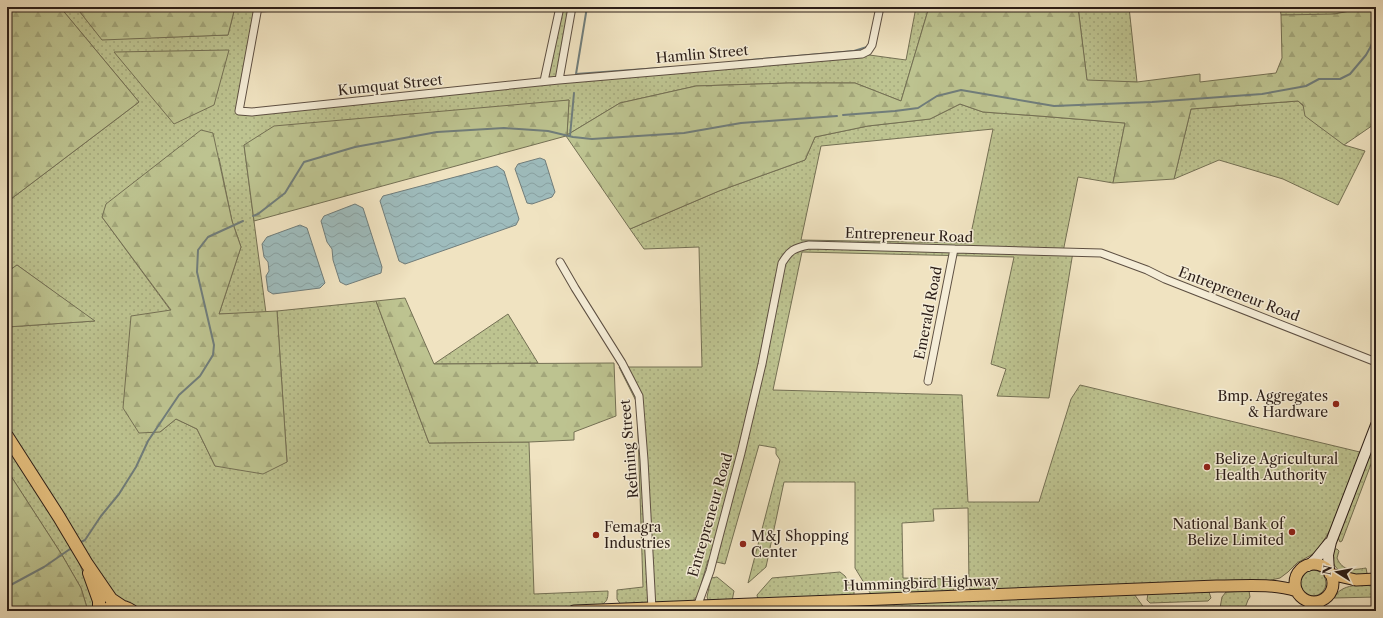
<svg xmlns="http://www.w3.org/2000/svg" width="1383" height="618" viewBox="0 0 1383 618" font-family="'Libre Caslon Text',serif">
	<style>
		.grass { fill: url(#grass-dots); stroke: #747054; fill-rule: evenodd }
		.forest { fill: url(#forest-firs); stroke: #747054 }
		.water { fill: url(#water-waves); stroke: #707d7b }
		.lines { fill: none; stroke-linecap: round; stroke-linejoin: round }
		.stream { stroke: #707d7b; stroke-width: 2 }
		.minor-casing { stroke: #5d4f42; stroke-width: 9 }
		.secondary-casing { stroke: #2c1e18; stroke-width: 12 }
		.primary-casing { stroke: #2c1e18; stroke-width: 13 }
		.trunk-casing { stroke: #2c1e18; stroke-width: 14 }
		.minor { stroke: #f5edd7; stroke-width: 7 }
		.secondary { stroke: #f5edd7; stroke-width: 10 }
		.primary { stroke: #e8c280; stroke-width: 11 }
		.trunk { stroke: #e8c280; stroke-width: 12 }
		.poi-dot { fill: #8f2418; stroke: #f5edd7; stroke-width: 1.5 }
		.labels { text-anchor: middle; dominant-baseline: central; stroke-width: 3; stroke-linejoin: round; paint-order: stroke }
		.street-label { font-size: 14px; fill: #2c1e18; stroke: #f5edd7 }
		.poi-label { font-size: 14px; fill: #2c1e18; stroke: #f5edd7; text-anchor: start }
	</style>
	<defs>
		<pattern id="grass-dots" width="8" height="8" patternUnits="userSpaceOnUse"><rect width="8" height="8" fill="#bdc390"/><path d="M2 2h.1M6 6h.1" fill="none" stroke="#a3a77b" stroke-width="1.8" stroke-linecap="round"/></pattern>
		<pattern id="forest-firs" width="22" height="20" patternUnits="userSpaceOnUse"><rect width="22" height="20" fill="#bdc390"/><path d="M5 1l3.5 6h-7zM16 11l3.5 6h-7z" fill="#a3a77b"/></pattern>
		<pattern id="water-waves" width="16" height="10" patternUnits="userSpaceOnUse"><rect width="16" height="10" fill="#9ebcbd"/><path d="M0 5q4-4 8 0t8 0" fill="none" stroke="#88a1a2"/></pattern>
	</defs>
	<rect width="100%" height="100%" fill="#f0e3c1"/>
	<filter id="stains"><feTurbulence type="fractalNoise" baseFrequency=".005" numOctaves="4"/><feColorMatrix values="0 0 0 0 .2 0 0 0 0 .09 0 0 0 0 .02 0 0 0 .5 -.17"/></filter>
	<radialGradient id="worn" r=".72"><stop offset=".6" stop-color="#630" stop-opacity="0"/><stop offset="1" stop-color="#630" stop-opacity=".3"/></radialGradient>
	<path class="grass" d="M60 7H76L102 39 228 35 235 7H257L239 110 544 82 560 7H572L559 80 862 54 906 60 916 7H929L901 101 855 83H789L696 86 620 103 567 135 569 100 244 145 266 313 219 314 241 247 232 221 219 158 102 217 171 311 160 432 176 419 197 429 215 466 287 462 277 311 376 301 429 443 529 442 534 594 608 591C608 600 607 602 599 606L461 611H136L115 597 7 427V327L94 321 17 265 7 272V202L139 102Z
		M1078 7H1129L1137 82 1087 81Z
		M1280 7H1357C1341 18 1301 15 1281 15Z
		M1298 101 1344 145 1365 151 1338 205 1283 179 1219 160 1174 179 1191 109Z
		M960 104 983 112 1039 116 1125 123 1113 183 1078 177 1063 252H1073L1049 398 997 396 1006 369 991 364 1014 257 802 252 773 390 962 395 968 502H1039L1071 399 1080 385 1364 453 1344 507 1321 545 1318 551 1297 563 1288 572 1280 578 1267 581 971 592 969 586 968 508 933 509 934 521 902 523 903 578 948 579 953 585 954 588 952 593 872 596 855 568V482H784L766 567 748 583 780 460 776 454V448L759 445 725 564 708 560 698 595 692 602 621 605 617 599V590L643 587 637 403 619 367H702L699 247 644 249 630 229 719 191 805 160 815 137 868 126 930 119ZM993 129 969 243 801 240 821 146Z
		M508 314 538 363 434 364Z
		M1376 435V451L1342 541 1340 542 1337 536Z
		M7 445 72 545 94 600 95 611H88L81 588 62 555 7 470Z
		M1334 549H1337L1339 551 1337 558C1343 572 1353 570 1366 568L1367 573C1363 575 1360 575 1355 575 1339 574 1328 565 1334 549Z
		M1300 583a13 13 0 1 1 26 0a13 13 0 1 1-26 0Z
		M840 572 845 576 854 592V596L758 600 757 595 772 578Z
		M717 577 734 591 732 601 709 602 707 597 711 578Z
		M1376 585V597L1334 598C1341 583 1362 585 1376 585Z
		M1249 591 1250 597 1248 600 1245 608H1220L1222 597 1226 592Z
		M1209 592 1211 598 1208 601 1150 603 1147 600 1148 593Z
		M1134 594 1145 609 1149 611H703Z"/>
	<path class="forest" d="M7 7H60L139 102 7 202Z
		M76 7H235L228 35 102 40Z
		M929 7H1078L1087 80 1137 82 1200 74V82L1276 73 1282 58 1281 15 1334 14 1350 11 1357 7H1376V123L1344 145 1305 116 1303 105 1298 101 1191 109 1174 179 1113 183 1125 123 1039 116 983 112 960 104 930 119 868 126 815 137 805 160 719 191 630 229 566 136 254 221 244 145 274 126 569 100 567 135 620 103 696 86 789 83H855L901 101Z
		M229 50 214 105 174 124 114 52Z
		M201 130 213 133 232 221 241 247 219 314 277 311 287 462 263 474 215 466 197 429 176 419 160 432 139 433 123 408 131 316 171 310 102 217 106 204Z
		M17 265 95 321 7 327V272Z
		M405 298 434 364 614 363 616 416 574 432V440L529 442 429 443 376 301Z
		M7 470 62 555 81 588 88 611H7Z"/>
	<path class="water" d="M540 158 545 160 555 192 552 197 532 204 527 203 515 169 518 164Z
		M497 166 504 171 519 219 516 225 405 264 399 261 380 201 383 196Z
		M355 204 363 208 382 267 381 273 346 285 340 282 333 260 332 249 327 242 321 221 324 216Z
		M300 225 307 228 325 283 320 288 273 294 268 291 266 276 269 271 268 262 264 257 262 244 267 237Z"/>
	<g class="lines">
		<path class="stream" d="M587 7 576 74 673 67
			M739 61 854 51 867 47
			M843 115 895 111 918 108 937 96 961 90 1054 106 1152 102 1262 94 1306 86 1319 79H1340L1350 74 1366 55 1376 37
			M570 136 574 93
			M253 216 258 214 285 193 304 162 355 147 437 132 504 128 548 131 573 137 592 139 684 133 741 123 837 116
			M81 542 85 540 101 516 119 494 136 467 148 441 179 395 200 376 213 355 214 345 197 272 198 250 208 237 243 221
			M7 587 44 567 70 549"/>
		<g class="minor-casing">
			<path id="minor" d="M258 7 239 111 252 112 559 80 862 54 868 51 872 45 880 7
				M257 8 279 7
				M559 80 572 7
				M544 81 560 7
				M560 262 575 288 622 363 639 396 644 460 652 609
				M928 381 954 249
				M1308 601 1312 611
				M697 607 710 571 741 453 762 364 782 263C790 250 794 248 809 245L1101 253 1147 270 1165 279 1376 362
				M1317 611 1322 600"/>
		</g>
		<g class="secondary-casing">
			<path id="secondary" d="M1308 566 1316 559 1329 543
				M1329 572 1328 555 1331 542 1376 425"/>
		</g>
		<g class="primary-casing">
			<path id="primary" d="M1295 583a19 19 0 1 1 38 0a19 19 0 1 1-38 0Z
				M1330 574 1356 580 1376 579
				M574 611 1217 586C1244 586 1271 583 1297 591"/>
		</g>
		<g class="trunk-casing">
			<path id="trunk" d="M7 436 59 517 87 564 111 599 123 607
				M89 573 99 601V611
				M103 611C113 605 122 604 132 611"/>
		</g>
		<use href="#minor" class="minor"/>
		<use href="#secondary" class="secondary"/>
		<use href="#primary" class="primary"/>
		<use href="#trunk" class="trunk"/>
	</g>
	<g class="poi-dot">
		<circle cx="1336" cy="404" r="4"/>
		<circle cx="1207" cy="467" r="4"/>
		<circle cx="1292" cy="532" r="4"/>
		<circle cx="596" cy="535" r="4"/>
		<circle cx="743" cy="544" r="4"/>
	</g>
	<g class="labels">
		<g class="street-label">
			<text transform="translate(702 54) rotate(-5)">Hamlin Street</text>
			<text transform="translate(390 85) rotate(-6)">Kumquat Street</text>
			<text transform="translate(909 235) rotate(2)">Entrepreneur Road</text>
			<text transform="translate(1239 294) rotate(21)">Entrepreneur Road</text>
			<text transform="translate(928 313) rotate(-79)">Emerald Road</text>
			<text transform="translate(629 449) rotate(-95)">Refining Street</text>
			<text transform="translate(710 515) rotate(-74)">Entrepreneur Road</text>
			<text transform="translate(921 583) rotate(-2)">Hummingbird Highway</text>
		</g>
		<g class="poi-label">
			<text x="1328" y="396" text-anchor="end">Bmp. Aggregates<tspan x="1328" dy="16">&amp; Hardware</tspan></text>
			<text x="1215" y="459">Belize Agricultural<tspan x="1215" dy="16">Health Authority</tspan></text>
			<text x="1284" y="524" text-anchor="end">National Bank of<tspan x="1284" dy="16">Belize Limited</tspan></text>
			<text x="604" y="527">Femagra<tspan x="604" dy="16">Industries</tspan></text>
			<text x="751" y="536">M&amp;J Shopping<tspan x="751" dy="16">Center</tspan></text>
		</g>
	</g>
	<rect width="1383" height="618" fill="none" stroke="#f0e3c1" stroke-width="24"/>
	<rect x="8" y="8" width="1367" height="602" fill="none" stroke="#2c1e18" stroke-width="2"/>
	<rect x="12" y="12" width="1359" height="594" fill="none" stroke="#2c1e18"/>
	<g transform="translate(1337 572) rotate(281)" stroke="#f5edd7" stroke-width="3" paint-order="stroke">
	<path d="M0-3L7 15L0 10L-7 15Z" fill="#2c1e18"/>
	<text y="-6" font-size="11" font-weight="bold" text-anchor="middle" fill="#2c1e18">N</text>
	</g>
	<rect width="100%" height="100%" filter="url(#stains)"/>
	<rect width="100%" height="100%" fill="url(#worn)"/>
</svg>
